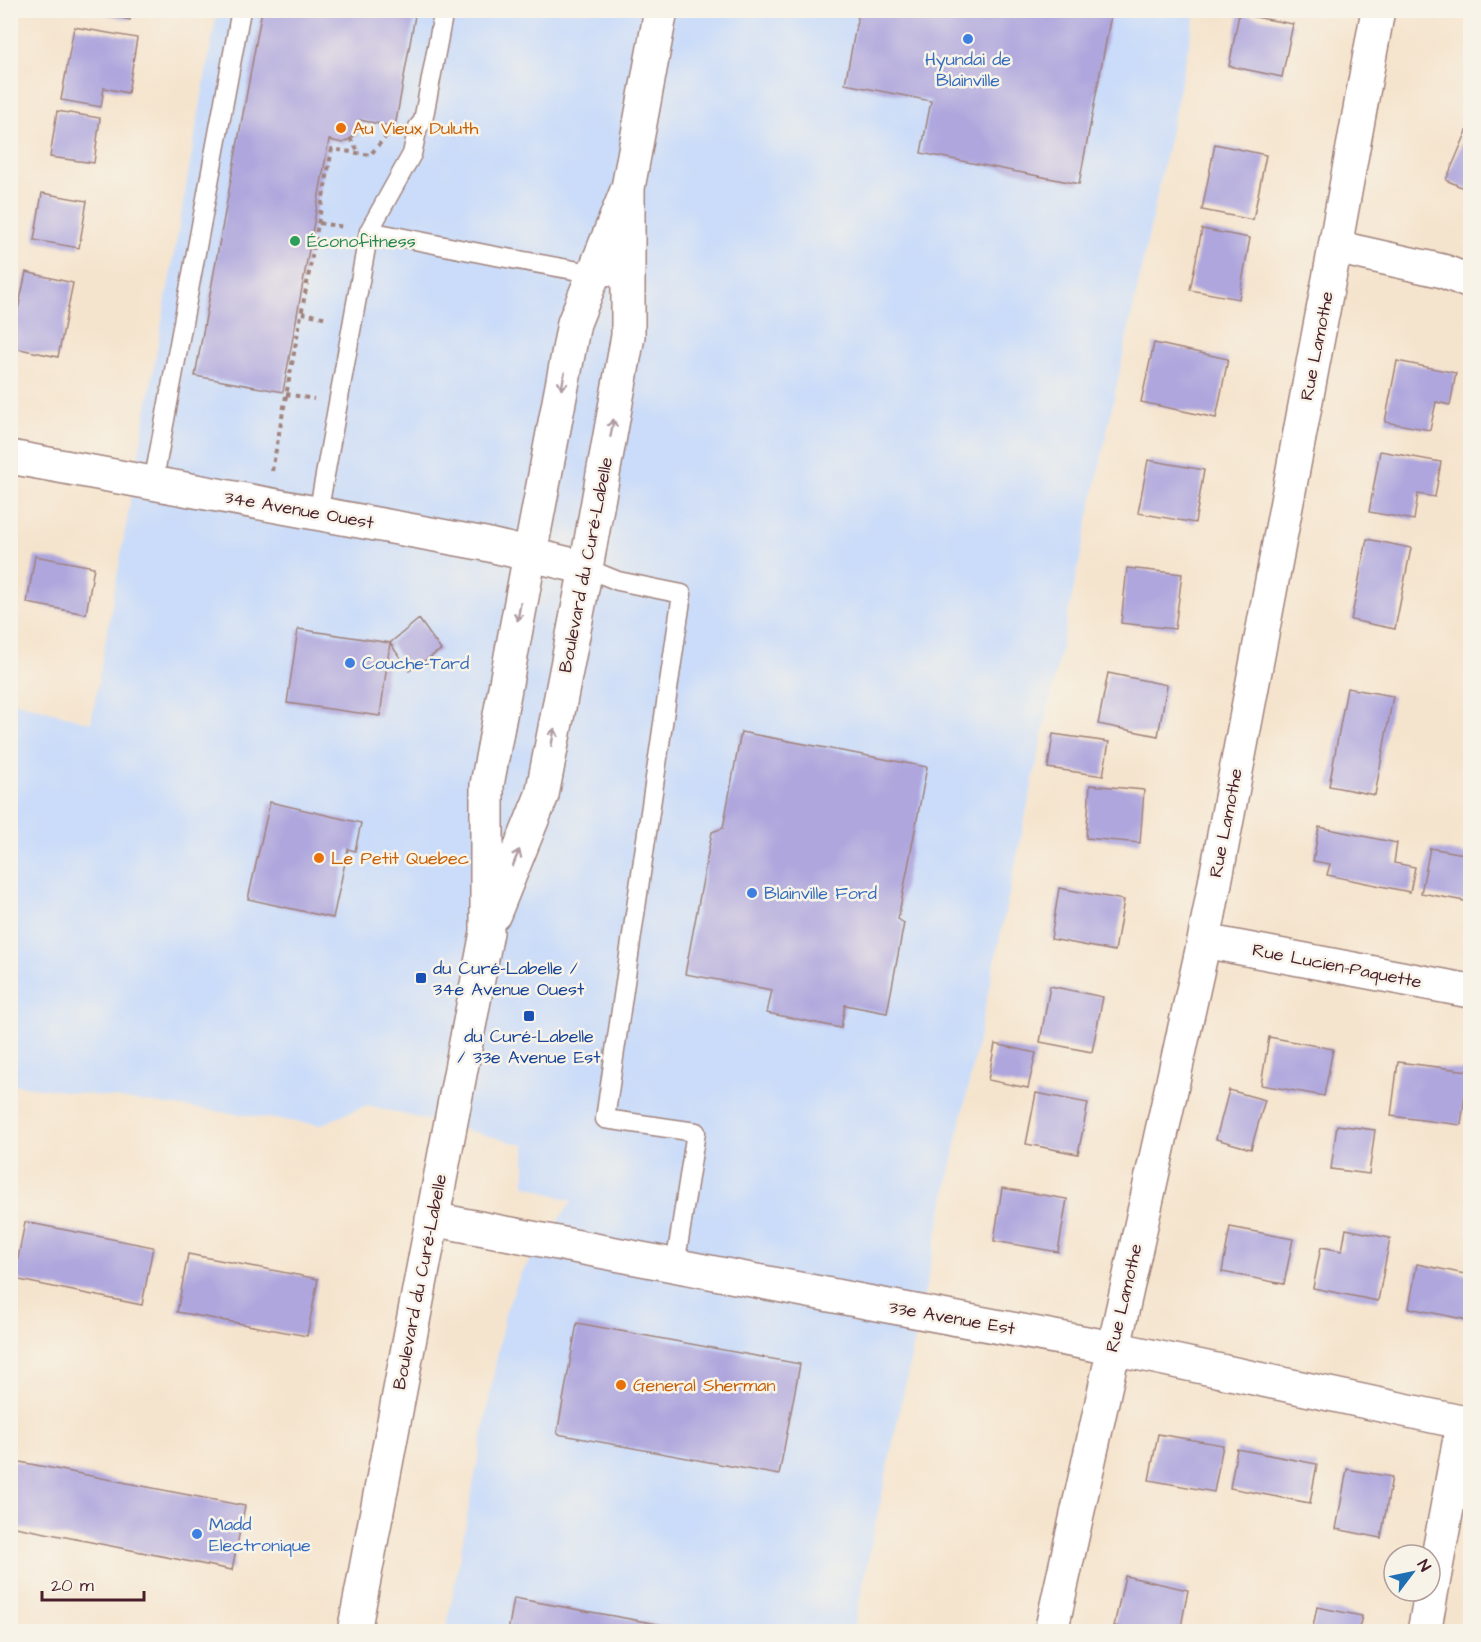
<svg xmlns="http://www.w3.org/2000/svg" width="1481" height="1642" viewBox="0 0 1481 1642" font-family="'Architects Daughter',sans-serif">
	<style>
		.built { fill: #cadcf9 }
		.building { fill: #aea6dd }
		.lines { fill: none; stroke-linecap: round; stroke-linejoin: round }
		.lane-casing { stroke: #a0827c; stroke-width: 21 }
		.street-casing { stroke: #a0827c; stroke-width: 36 }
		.primary-casing { stroke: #a0827c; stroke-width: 36 }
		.path { stroke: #a0827c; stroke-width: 4; stroke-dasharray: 4.5 4.5; stroke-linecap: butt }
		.lane { stroke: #fff; stroke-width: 18 }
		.street { stroke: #fff; stroke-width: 33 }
		.primary { stroke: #fff; stroke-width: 33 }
		.oneway { stroke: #ae9aa0 }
		.shop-dot { fill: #3f7fe0; stroke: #f7f3e8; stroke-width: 2 }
		.food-dot { fill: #e8710a; stroke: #f7f3e8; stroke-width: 2 }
		.leisure-dot { fill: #2e9e5b; stroke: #f7f3e8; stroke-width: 2 }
		.transit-dot { fill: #1a4fb4; stroke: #f7f3e8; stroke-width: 2 }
		.labels { text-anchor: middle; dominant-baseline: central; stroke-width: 5; stroke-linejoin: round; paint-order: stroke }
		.shop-label { font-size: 18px; fill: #366cbe; stroke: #f7f3e8; text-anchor: start }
		.food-label { font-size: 18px; fill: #c56008; stroke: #f7f3e8; text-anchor: start }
		.leisure-label { font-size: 18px; fill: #27864d; stroke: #f7f3e8; text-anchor: start }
		.street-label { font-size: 18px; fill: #4a1f2b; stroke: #f7f3e8 }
		.transit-label { font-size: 18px; fill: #164399; stroke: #f7f3e8; text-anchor: start }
	</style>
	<rect width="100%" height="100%" fill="#f7f3e8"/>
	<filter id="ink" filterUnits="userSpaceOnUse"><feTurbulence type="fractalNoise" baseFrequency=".0167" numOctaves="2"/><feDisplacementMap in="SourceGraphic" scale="12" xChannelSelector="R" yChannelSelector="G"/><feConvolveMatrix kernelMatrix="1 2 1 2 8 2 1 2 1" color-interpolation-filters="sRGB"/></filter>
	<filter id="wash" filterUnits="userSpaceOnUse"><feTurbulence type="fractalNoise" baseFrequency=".008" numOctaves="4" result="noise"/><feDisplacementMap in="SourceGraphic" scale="24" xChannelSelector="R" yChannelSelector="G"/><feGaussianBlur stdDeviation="1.35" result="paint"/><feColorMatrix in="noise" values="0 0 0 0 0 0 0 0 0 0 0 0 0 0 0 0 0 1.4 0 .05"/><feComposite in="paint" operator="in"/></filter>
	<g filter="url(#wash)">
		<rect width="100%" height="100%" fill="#f5e4cd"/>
		<path class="built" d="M217 11H1196L853 1631H446L505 1313 521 1273 572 1201 525 1185V1145L367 1105 320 1125 11 1084 10 721 14 701 91 723Z"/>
		<g id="blocks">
			<path class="building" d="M88 10H132L130 20Z
				M262 10H416L395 127 359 120 356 135 343 143 329 140 283 392 195 376Z
				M859 10H1112L1079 184 921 153 931 101 845 84Z
				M1239 14 1293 24 1282 77 1229 66Z
				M74 27 137 38 128 93 104 88 101 107 61 100Z
				M57 111 100 118 94 163 50 157Z
				M1467 131 1470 132V191L1446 180Z
				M1215 144 1266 155 1253 220 1202 210Z
				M42 193 87 201 79 248 34 240Z
				M1202 229 1250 238 1239 299 1190 290Z
				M26 272 73 283 58 357 10 347Z
				M1154 343 1228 359 1216 418 1141 402Z
				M1397 361 1456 373 1450 405 1436 402 1430 430 1385 422Z
				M1380 451 1441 462 1435 497 1418 494 1414 520 1369 512Z
				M1148 460 1204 470 1195 523 1138 513Z
				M1367 539 1411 548 1395 629 1351 620Z
				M35 556 94 567 86 614 27 603Z
				M1127 568 1182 574 1175 629 1121 623Z
				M419 619 441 650 409 671 390 643Z
				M298 629 390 643 380 716 287 703Z
				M1108 673 1167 685 1158 736 1098 724Z
				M1347 688 1393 696 1375 795 1329 786Z
				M741 732 927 767 898 919 904 923 887 1013 845 1005 841 1028 767 1013 772 990 685 974 712 832 723 828Z
				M1053 734 1109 742 1103 776 1048 768Z
				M1090 785 1144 790 1140 843 1086 838Z
				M270 802 361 823 355 851 348 849 333 918 248 899Z
				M1319 827 1397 843 1394 863 1415 867 1410 892 1327 875 1330 864 1313 861Z
				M1430 848 1470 855V902L1421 893Z
				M1059 888 1124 900 1115 951 1051 939Z
				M1050 986 1103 997 1092 1052 1040 1042Z
				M1269 1037 1333 1049 1324 1096 1261 1085Z
				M995 1044 1036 1053 1028 1088 988 1080Z
				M1398 1062 1468 1071 1461 1125 1391 1116Z
				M1229 1090 1265 1100 1251 1149 1216 1139Z
				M1036 1093 1088 1103 1078 1154 1026 1144Z
				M1337 1125 1375 1130 1369 1174 1331 1169Z
				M1002 1188 1067 1199 1058 1252 994 1241Z
				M25 1222 153 1247 142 1305 14 1279Z
				M1230 1227 1293 1239 1284 1284 1222 1272Z
				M1346 1229 1390 1238 1378 1301 1313 1288 1321 1247 1342 1251Z
				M188 1254 318 1279 307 1336 177 1312Z
				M1417 1264 1470 1275V1308L1468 1320 1409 1308Z
				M577 1323 800 1364 779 1475 557 1434Z
				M1158 1434 1223 1445 1214 1492 1149 1480Z
				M1237 1449 1317 1464 1310 1503 1230 1488Z
				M10 1460 245 1506 232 1570 10 1526Z
				M1347 1469 1392 1477 1381 1538 1336 1529Z
				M1125 1576 1188 1590 1180 1632H1135V1630L1114 1626Z
				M514 1598 690 1630V1632H508Z
				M1317 1607 1362 1616 1358 1632H1312Z"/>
		</g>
	</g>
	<g filter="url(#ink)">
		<use href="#blocks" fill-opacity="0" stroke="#a0827c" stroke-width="1.5"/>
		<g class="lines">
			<g class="lane-casing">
				<path id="lane" d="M369 231 490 255 629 280
					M153 484 241 10
					M318 514 369 231 412 154 418 127 423 121 444 10
					M586 568 618 581 682 594 605 1119 696 1132 675 1266"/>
			</g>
			<g class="street-casing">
				<path id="street" d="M1335 247 1443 271 1470 282
					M10 457 485 544 586 568
					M1204 941 1470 991
					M432 1219 872 1303 1113 1348 1470 1424
					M1051 1632 1204 941 1335 247 1378 10
					M1424 1632 1463 1422"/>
			</g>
			<g class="primary-casing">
				<path id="primary" d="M494 914 542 795 586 568 628 336V188L661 10
					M354 1632 487 932V785L530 554 574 323 628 188"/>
			</g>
			<path class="path" d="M350 138 359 153
				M319 223 344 227
				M302 313 328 318
				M286 394 314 399
				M272 471 332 149 370 155 389 133"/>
			<use href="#lane" class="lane"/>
			<use href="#street" class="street"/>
			<use href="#primary" class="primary"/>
		</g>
		<defs><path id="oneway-shaft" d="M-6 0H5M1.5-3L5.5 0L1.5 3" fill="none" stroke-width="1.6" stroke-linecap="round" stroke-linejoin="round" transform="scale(1.5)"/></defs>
		<g class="oneway">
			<use href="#oneway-shaft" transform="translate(563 381) rotate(101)"/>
			<use href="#oneway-shaft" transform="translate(612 428) rotate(-80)"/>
			<use href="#oneway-shaft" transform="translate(519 612) rotate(100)"/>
			<use href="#oneway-shaft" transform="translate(553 737) rotate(-79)"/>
			<use href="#oneway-shaft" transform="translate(516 858) rotate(-68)"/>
		</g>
	</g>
	<g class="shop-dot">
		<circle cx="968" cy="39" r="6"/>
		<circle cx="350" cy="663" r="6"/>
		<circle cx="752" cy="893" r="6"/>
		<circle cx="197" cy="1534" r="6"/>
	</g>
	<g class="food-dot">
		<circle cx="341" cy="128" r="6"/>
		<circle cx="319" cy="858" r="6"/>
		<circle cx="621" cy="1385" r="6"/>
	</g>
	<circle class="leisure-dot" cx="295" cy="241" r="6"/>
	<g class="transit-dot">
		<rect x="415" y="972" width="12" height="12" rx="3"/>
		<rect x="523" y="1010" width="12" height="12" rx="3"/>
	</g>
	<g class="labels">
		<g class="shop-label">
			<text x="968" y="59" text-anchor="middle">Hyundai de<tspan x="968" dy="21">Blainville</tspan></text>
			<text x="362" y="663">Couche-Tard</text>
			<text x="764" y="893">Blainville Ford</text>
			<text x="209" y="1524">Madd<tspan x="209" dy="21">Electronique</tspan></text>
		</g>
		<g class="food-label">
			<text x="353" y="128">Au Vieux Duluth</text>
			<text x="331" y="858">Le Petit Quebec</text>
			<text x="633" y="1385">General Sherman</text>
		</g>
		<g class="leisure-label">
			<text x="307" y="241">Éconofitness</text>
		</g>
		<g class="street-label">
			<text transform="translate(1317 346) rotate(-79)">Rue Lamothe</text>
			<text transform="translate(299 510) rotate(10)">34e Avenue Ouest</text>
			<text transform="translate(586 565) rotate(-79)">Boulevard du Curé-Labelle</text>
			<text transform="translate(1226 823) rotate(-79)">Rue Lamothe</text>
			<text transform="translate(1337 966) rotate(11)">Rue Lucien-Paquette</text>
			<text transform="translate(420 1282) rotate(-79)">Boulevard du Curé-Labelle</text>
			<text transform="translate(1124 1298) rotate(-77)">Rue Lamothe</text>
			<text transform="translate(952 1318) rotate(10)">33e Avenue Est</text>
		</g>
		<g class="transit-label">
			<text x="433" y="968">du Curé-Labelle /<tspan x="433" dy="21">34e Avenue Ouest</tspan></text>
			<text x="529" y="1036" text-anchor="middle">du Curé-Labelle<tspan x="529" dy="21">/ 33e Avenue Est</tspan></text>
		</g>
	</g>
	<rect width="1481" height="1642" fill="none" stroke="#f7f3e8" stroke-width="36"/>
	<g transform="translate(1412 1573) rotate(58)"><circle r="28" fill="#f7f3e8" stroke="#b29e9c" stroke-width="1.5"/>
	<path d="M0-4.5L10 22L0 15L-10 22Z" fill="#1f6fb2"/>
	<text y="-9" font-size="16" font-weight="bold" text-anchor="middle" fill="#4a1f2b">N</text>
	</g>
	<path d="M42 1591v9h102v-9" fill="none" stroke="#4a1f2b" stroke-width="3"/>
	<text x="51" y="1591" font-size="18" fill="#4a1f2b" stroke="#f7f3e8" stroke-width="4.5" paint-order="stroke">20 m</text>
</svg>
